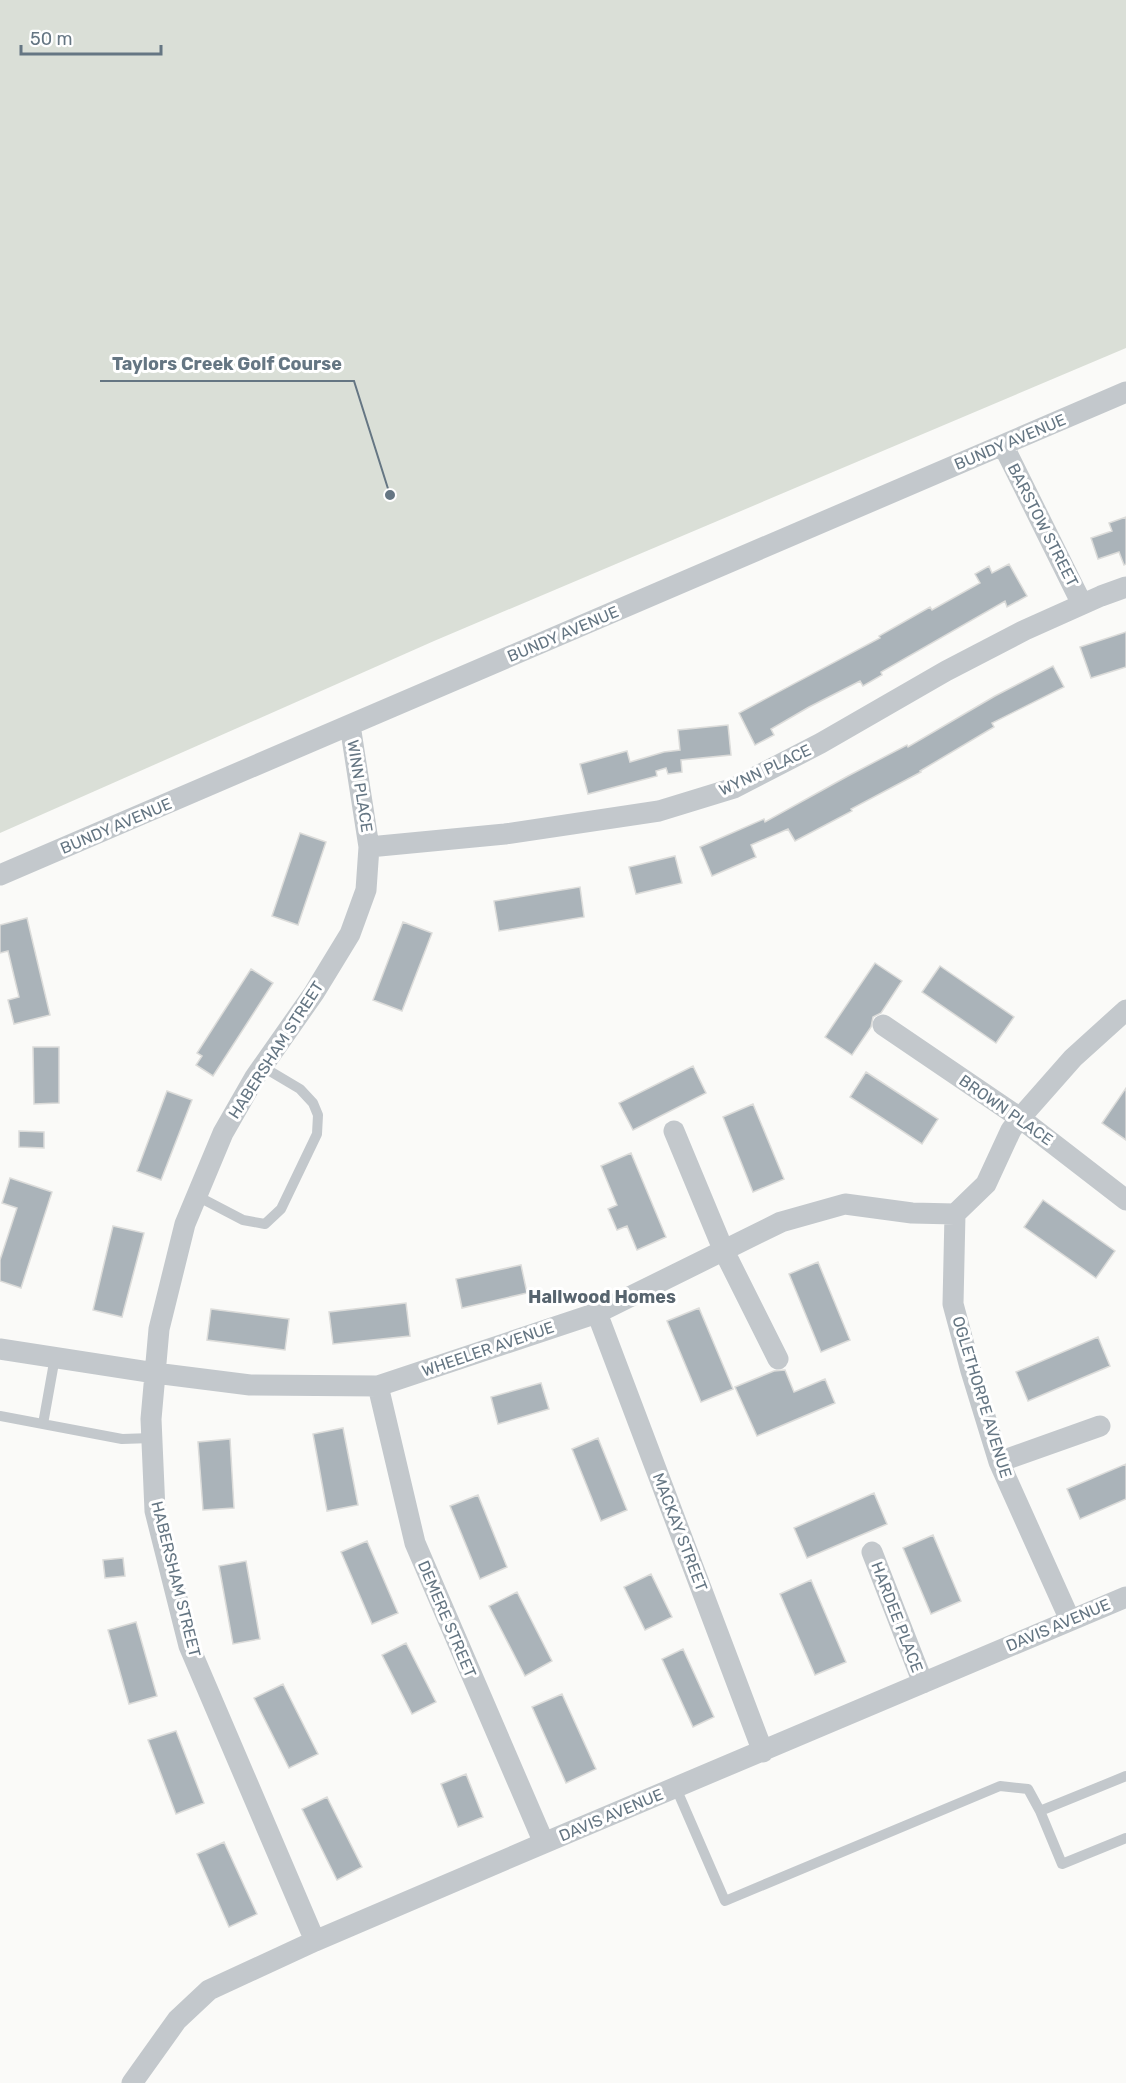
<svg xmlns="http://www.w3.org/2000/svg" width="1126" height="2083" viewBox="0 0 1126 2083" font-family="Rubik,sans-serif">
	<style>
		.green { fill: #dadfd7 }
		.building { fill: #aab3b9; stroke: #dcdcda; stroke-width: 1.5 }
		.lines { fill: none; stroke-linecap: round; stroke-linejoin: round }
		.service { stroke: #c3c8cc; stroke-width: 10 }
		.minor { stroke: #c3c8cc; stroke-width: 21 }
		.labels { text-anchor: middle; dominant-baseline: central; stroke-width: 6; stroke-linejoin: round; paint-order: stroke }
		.street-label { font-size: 16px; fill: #657683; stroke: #fff }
		.neighbourhood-label { font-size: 18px; font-weight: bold; fill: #57646e; stroke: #fff }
		.leader { fill: none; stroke: #657683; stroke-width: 2 }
		.callout-dot { fill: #657683; stroke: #fff; stroke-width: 2 }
		.callout-label { font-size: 18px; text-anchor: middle; font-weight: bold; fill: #657683; stroke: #fff; stroke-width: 6; stroke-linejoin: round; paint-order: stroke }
	</style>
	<rect width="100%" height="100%" fill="#fafaf8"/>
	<path class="green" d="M0 0H1126V348L434 641 0 833Z"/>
	<path class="building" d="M1126 517V564L1124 565 1119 552 1098 559 1091 538 1112 531 1109 523Z
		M1009 564 1027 596 1007 607 1005 601 881 672 882 675 863 686 860 681 809 707 771 729 774 735 755 745 739 713 880 638 879 636 930 607 932 610 980 583 975 574 989 566 992 573Z
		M1126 632V667L1091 678 1080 647Z
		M1053 666 1064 687 992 723 994 727 920 771 921 772 851 809 852 811 795 841 788 829 751 845 756 857 712 876 700 847 764 819 765 822 848 776 907 745 908 747 995 696Z
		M728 725 731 755 681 760 682 772 668 774 666 768 656 771 657 776 588 794 580 764 627 751 630 762 664 752 680 750 678 730Z
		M300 833 326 842 298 925 272 916Z
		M675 856 682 883 636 894 629 867Z
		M580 887 584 917 499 931 494 901Z
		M27 918 50 1015 14 1024 8 1000 19 997 8 951 0 953V925Z
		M403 922 432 933 402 1011 373 1000Z
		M875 963 902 981 881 1013 873 1017 871 1027 852 1055 825 1037Z
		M940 966 1014 1017 996 1043 922 992Z
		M251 969 273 983 213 1076 196 1065 202 1056 197 1053Z
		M33 1047H59V1103L34 1104Z
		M693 1066 706 1093 633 1130 619 1103Z
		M866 1072 938 1119 922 1144 850 1097Z
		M1126 1088V1140L1102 1123Z
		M167 1091 192 1100 161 1180 137 1171Z
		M753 1104 784 1179 753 1192 723 1117Z
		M19 1131 44 1132V1148L19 1147Z
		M631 1153 666 1237 637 1250 627 1226 617 1230 608 1209 617 1205 601 1166Z
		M10 1178 52 1192 21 1288 0 1281V1260L17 1208 2 1203Z
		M1043 1200 1115 1251 1096 1278 1024 1227Z
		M113 1226 144 1233 122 1317 93 1310Z
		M818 1262 850 1340 821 1352 789 1274Z
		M521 1265 527 1293 462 1308 456 1279Z
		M406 1303 410 1336 333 1344 329 1312Z
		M699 1308 733 1389 701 1402 667 1321Z
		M211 1309 289 1319 285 1350 207 1340Z
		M1098 1337 1110 1366 1028 1401 1016 1372Z
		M785 1370 794 1392 825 1379 835 1403 757 1436 735 1387 774 1371Z
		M541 1383 549 1409 498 1424 491 1397Z
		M343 1428 358 1505 327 1511 313 1434Z
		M598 1438 627 1510 601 1521 572 1449Z
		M230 1439 234 1508 203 1510 198 1442Z
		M1126 1464V1499L1080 1519 1067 1489Z
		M874 1493 887 1524 807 1558 794 1528Z
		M478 1495 507 1567 480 1579 450 1506Z
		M933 1535 961 1601 931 1614 903 1548Z
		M367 1541 398 1613 372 1624 341 1552Z
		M123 1558 125 1576 105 1578 103 1560Z
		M246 1561 260 1639 233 1644 219 1566Z
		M651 1574 672 1617 645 1630 624 1587Z
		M811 1580 846 1662 815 1675 780 1594Z
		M517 1592 552 1661 525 1676 489 1606Z
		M136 1622 157 1696 129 1704 108 1630Z
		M406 1643 436 1702 412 1714 382 1655Z
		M683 1649 714 1717 693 1727 662 1659Z
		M283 1684 318 1754 289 1768 254 1698Z
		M562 1694 596 1769 566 1783 532 1707Z
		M176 1731 204 1803 176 1814 148 1740Z
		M466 1774 483 1817 458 1827 441 1784Z
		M327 1797 362 1867 337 1880 302 1809Z
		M224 1842 257 1914 229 1927 197 1854Z"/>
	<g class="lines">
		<path class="service" d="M197 1196 243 1220 265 1224 281 1209 317 1134 318 1115 313 1103 300 1089 263 1067
			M0 1416 122 1439 152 1438
			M43 1424 55 1357
			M676 1788 725 1901 1000 1786 1028 1789 1040 1811 1062 1864 1126 1838
			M1040 1811 1126 1776"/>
		<path class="minor" d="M1003 445 1082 604
			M369 847 505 834 659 811 734 788 821 743 946 671 1025 630 1101 596 1126 587
			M0 875 1126 392
			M883 1025 1020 1118 1126 1200
			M674 1131 723 1249 778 1359
			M597 1313 763 1752
			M0 1349 155 1373 250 1385 378 1386 597 1313 781 1222 845 1204 912 1213 955 1214
			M378 1386 415 1543 544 1843
			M999 1462 1100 1426
			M872 1552 923 1683
			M1070 1620 999 1462 971 1371 953 1304 955 1214 986 1184 1011 1130 1020 1118 1073 1058 1126 1010
			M315 1941 189 1646 155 1511 151 1419 159 1329 185 1224 223 1133 255 1077 314 993 350 934 366 890 369 847 350 725
			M132 2083 177 2020 209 1990 315 1941 544 1843 1126 1597"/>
	</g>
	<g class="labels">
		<g class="street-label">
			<text transform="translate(1010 442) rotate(-23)">BUNDY AVENUE</text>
			<text transform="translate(1043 525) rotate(63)">BARSTOW STREET</text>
			<text transform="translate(563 634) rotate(-23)">BUNDY AVENUE</text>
			<text transform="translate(765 770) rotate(-25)">WYNN PLACE</text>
			<text transform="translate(360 786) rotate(81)">WINN PLACE</text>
			<text transform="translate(116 826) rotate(-23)">BUNDY AVENUE</text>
			<text transform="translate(276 1050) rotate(-57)">HABERSHAM STREET</text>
			<text transform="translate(1006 1110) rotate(35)">BROWN PLACE</text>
			<text transform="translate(488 1349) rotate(-19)">WHEELER AVENUE</text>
			<text transform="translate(982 1397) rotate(73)">OGLETHORPE AVENUE</text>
			<text transform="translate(680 1532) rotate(69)">MACKAY STREET</text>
			<text transform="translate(176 1579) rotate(76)">HABERSHAM STREET</text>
			<text transform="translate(897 1617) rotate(69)">HARDEE PLACE</text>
			<text transform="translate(447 1619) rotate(67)">DEMERE STREET</text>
			<text transform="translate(1058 1625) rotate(-23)">DAVIS AVENUE</text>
			<text transform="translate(611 1815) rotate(-23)">DAVIS AVENUE</text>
		</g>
		<g class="neighbourhood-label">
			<text x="602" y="1297">Hallwood Homes</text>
		</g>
	</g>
	<path class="leader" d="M390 495L354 381H100"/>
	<circle class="callout-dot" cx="390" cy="495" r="6"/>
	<g class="callout-label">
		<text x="227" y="370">Taylors Creek Golf Course</text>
	</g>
	<path d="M21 45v9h140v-9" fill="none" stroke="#657683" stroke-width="3"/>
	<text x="30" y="45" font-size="18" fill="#657683" stroke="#ffffff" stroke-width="4.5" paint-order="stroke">50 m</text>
</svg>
